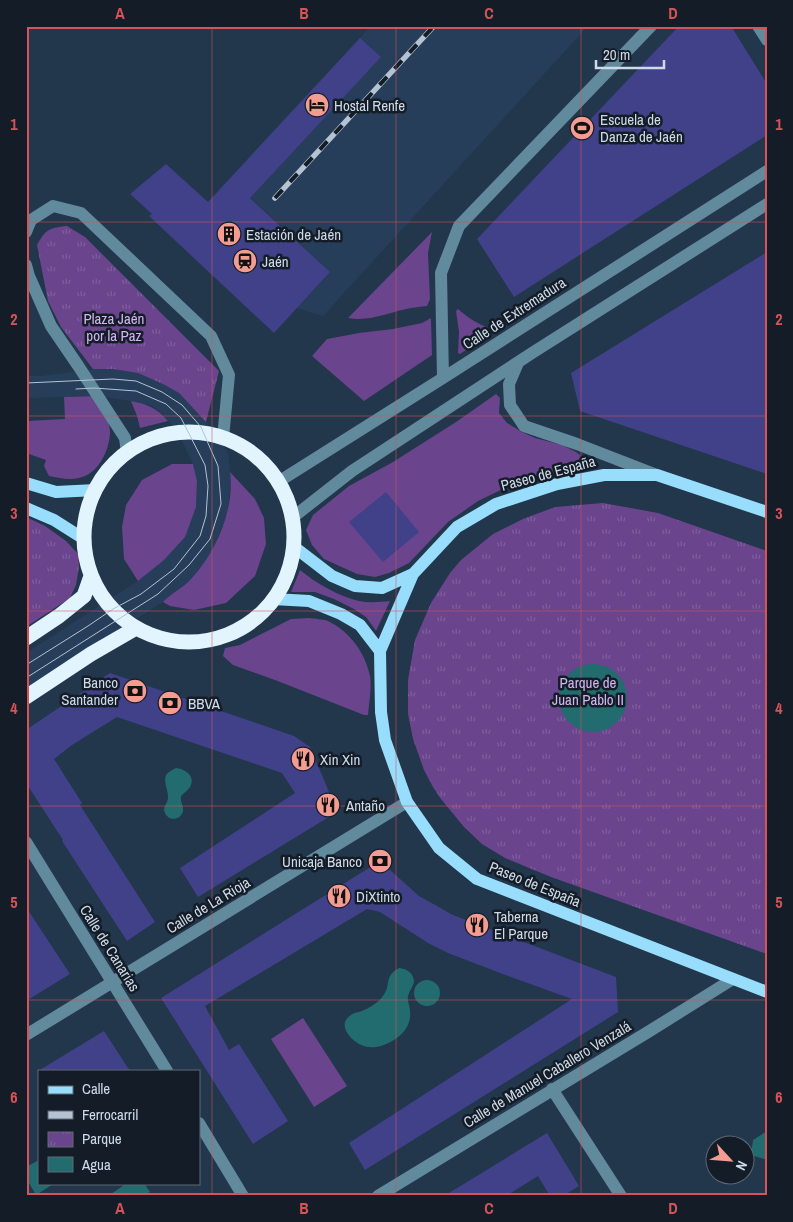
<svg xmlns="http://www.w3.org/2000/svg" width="793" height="1222" viewBox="0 0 793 1222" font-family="'Archivo Narrow',sans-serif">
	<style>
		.built { fill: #263e5a }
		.green { fill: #6a448c }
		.park { fill: url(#park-tufts) }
		.water { fill: #226c70 }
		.building { fill: #41418a }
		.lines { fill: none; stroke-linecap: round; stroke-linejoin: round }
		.minor { stroke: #618b9c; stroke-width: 12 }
		.major { stroke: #98defc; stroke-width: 12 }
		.highway { stroke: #e2f5fe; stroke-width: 15 }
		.tram { stroke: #b5c2d1; stroke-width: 1 }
		.rail-casing { stroke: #b5c2d1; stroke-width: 5.5 }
		.rail { stroke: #141d27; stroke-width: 4; stroke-dasharray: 11; stroke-linecap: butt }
		.grid { fill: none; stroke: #d45458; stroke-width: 1; stroke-opacity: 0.55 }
		.labels { text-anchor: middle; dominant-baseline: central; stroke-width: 5; stroke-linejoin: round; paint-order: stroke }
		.poi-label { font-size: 15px; fill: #cedae8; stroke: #141d27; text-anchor: start }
		.street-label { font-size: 15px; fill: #cedae8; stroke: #141d27 }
		.park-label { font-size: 15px; fill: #d2b5f1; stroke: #141d27 }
		.neatline { fill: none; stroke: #d45458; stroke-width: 2 }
		.grid-label { font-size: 16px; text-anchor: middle; font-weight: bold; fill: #d45458 }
	</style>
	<defs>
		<pattern id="park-tufts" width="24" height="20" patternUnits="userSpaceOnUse" patternTransform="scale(1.25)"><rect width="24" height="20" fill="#6a448c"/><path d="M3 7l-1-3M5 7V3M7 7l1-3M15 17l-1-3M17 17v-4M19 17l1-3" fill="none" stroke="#7e5e9c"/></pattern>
	</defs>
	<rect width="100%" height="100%" fill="#22364c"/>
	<path class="built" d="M371 26H588L323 316 297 308 330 272 250 197 380 57 360 38Z
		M93 369H113L138 373 163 384 179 393 206 422 228 453 231 480 228 513 211 553 190 581 168 597 163 602 26 689V653L144 577 196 507 197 481 193 464 178 433 163 414 152 406 137 402 98 396 26 398V376H41Z"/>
	<path class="green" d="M432 232 428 253 430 299 427 306C421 307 416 307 411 308 389 312 371 322 348 318Z
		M458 309C469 319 480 325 494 330L493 332 460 354 458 353 459 332 456 311Z
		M431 318 432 355 364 401 312 356 327 339 359 333 393 329 422 323Z
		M496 394 500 398 499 413 507 423 522 432 535 438 562 445 576 452 585 459 582 466 577 469 533 477 513 484 478 501 448 522 409 563 389 573 375 577 357 574 324 559 312 545 306 530 313 515 349 486 393 462 456 422Z
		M98 396C102 407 110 420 110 432 110 447 101 468 87 475 76 481 62 479 49 476L44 466 46 460 26 453V421L65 419 64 397Z
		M131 401C147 404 157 408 168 421L140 428 137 416Z
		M172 464H193L197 481 196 507 185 537 164 560 138 581 124 559 122 527 126 505 142 480Z
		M230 472 255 499 264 518 266 544 255 576 226 603 194 610 170 606 163 602C171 593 183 588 191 579 216 552 235 509 230 472Z
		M300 570C316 583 338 596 359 601 369 603 379 602 390 601L376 631 366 617 354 609 334 599 315 592H291Z
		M309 618C315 619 323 619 328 621 350 632 365 652 370 676 372 687 369 703 368 715H364L275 680 233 665 223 656 225 648 240 645 291 619Z
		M303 1018 347 1086 314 1107 271 1039Z"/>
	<path class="park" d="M67 226 85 237 219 371 206 422 179 393 163 384 138 373 113 369H93L61 327 48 301 37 245C46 229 49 228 67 226Z
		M603 503 658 513 767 551V954L551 877 505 858 482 844 464 827 441 799 433 787 424 770 413 739 408 714V680L415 640 431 603 450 573 461 560 493 534 523 519 555 507Z
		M26 517 45 526 66 541 78 554 79 567 76 585 70 598 26 627Z"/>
	<path class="water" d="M559 698a34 34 0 1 1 68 0a34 34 0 1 1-68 0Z
		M176 768C185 769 196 776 190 787 188 790 184 793 181 796 180 803 184 806 183 811 181 820 169 822 165 813 162 808 167 804 168 799 169 791 163 783 166 775 168 772 172 770 176 768Z
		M399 968C407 969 414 973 414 982 413 987 409 991 408 996 407 1001 410 1006 410 1011 412 1029 397 1041 381 1046 373 1048 367 1048 359 1044 349 1038 337 1024 351 1015 354 1012 358 1013 362 1011 369 1008 378 1003 383 996 392 984 383 977 399 968Z
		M414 993a13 13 0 1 1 26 0a13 13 0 1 1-26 0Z
		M767 1131V1158L764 1159 751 1155 753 1140Z
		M39 1160V1183H55L36 1195 26 1178V1167Z
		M127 1183H144L150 1192 143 1196H108Z"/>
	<path class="building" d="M679 26H731L767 84V135L514 297 477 239Z
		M360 38 381 57 250 198 330 272 274 333 149 216 152 214 130 194 166 164 208 202Z
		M767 252V474L580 411 571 373Z
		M386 492 419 532 383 562 349 522Z
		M110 673 294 736 310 747 322 775 337 812 198 897 180 868 295 793 282 773 117 717 72 745 54 759 82 803 80 805 155 922 127 941 62 841 63 840 26 783V730Z
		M380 861 419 896 453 915 616 977 618 1012 365 1170 349 1143 572 999 500 973 448 953 428 943 380 912 367 909 205 1006 229 1050 239 1044 288 1121 253 1144 161 998Z
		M26 907 70 974 26 1001Z
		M104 1031 130 1071H38Z
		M547 1133 579 1186 563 1196H550L538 1176 506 1196H444Z"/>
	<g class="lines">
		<path class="minor" d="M758 26 767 40
			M26 232 31 220 53 206 81 213 211 336 229 375 223 438
			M26 265 29 276 51 326 79 367 125 438 127 453
			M518 363 509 384 510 405 524 426 577 444 657 475
			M443 378 441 273 459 226 651 26
			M278 482 443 378 767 171
			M292 518 352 471 532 353 767 204
			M26 842 167 1071
			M26 1035 407 802
			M552 1089 621 1196
			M199 1123 243 1196
			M378 1196 648 1032 733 979"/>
		<path class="major" d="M26 483 56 492 96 490
			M26 508 54 520 84 539
			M767 512 657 475H604L557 484 496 504 457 527 413 574 380 651 381 712 385 740 407 802 439 848 477 879 767 992
			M293 546 332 576 355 586 382 588 413 574
			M273 599 309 601 341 614 360 625 380 651"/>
		<path class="highway" d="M84 537a105 105 0 1 1 210 0a105 105 0 1 1-210 0Z
			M26 638 59 616 84 596 91 576
			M26 697 91 654 136 628"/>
		<path class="tram" d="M26 383 113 379 136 381 162 392 182 405 201 427 204 434 218 466 221 504 210 539 189 565 158 594 26 678
			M26 665 88 626 113 609 141 594 174 569 200 536 206 516 208 486 205 465 181 418 166 404 136 391 94 388 76 389"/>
		<g class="rail-casing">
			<path id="rail" d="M275 198 434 26"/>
		</g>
		<use href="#rail" class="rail"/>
	</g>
	<path class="grid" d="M212 26V1196M396 26V1196M581 26V1196M26 222H767M26 416H767M26 611H767M26 806H767M26 1000H767"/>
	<defs>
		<g id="hotel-disc" transform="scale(1.25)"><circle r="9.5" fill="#f59c92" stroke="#141d27"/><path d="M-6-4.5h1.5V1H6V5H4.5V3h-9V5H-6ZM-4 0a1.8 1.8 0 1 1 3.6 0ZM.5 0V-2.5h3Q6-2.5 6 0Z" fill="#111"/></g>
		<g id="stadium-disc" transform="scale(1.25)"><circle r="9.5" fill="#f59c92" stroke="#141d27"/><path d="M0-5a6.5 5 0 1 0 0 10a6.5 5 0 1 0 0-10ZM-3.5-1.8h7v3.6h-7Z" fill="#111"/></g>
		<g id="building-disc" transform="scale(1.25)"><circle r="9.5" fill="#f59c92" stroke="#141d27"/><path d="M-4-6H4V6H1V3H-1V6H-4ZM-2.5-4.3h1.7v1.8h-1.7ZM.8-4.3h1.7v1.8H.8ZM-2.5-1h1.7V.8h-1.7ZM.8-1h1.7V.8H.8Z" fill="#111"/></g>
		<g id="station-disc" transform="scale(1.25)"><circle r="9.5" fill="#f59c92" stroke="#141d27"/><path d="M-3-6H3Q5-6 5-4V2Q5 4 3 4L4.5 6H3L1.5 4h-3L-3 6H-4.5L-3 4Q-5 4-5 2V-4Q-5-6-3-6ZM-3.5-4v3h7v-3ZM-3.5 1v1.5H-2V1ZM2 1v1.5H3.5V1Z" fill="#111"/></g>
		<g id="bank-disc" transform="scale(1.25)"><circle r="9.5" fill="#f59c92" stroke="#141d27"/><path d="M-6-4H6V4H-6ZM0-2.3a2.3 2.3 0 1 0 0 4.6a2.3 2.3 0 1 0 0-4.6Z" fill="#111"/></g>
		<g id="restaurant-disc" transform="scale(1.25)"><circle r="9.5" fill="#f59c92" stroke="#141d27"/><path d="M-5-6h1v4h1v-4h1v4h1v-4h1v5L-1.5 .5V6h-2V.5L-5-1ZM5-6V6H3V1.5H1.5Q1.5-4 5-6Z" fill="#111"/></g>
	</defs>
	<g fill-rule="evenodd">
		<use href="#hotel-disc" x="317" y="105"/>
		<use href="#stadium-disc" x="582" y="128"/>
		<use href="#building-disc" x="229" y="234"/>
		<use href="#station-disc" x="245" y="261"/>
		<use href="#bank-disc" x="135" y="691"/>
		<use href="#bank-disc" x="170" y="703"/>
		<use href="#restaurant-disc" x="303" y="759"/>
		<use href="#restaurant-disc" x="328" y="805"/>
		<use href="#bank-disc" x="380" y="861"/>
		<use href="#restaurant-disc" x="339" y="896"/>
		<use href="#restaurant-disc" x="477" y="925"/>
	</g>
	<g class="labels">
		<g class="poi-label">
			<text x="334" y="105">Hostal Renfe</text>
			<text x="600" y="119">Escuela de<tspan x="600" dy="17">Danza de Jaén</tspan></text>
			<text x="246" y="234">Estación de Jaén</text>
			<text x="262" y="261">Jaén</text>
			<text x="118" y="682" text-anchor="end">Banco<tspan x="118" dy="17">Santander</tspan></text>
			<text x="188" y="703">BBVA</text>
			<text x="320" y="759">Xin Xin</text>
			<text x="346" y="805">Antaño</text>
			<text x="362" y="861" text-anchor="end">Unicaja Banco</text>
			<text x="356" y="896">DiXtinto</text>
			<text x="494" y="916">Taberna<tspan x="494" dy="17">El Parque</tspan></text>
		</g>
		<g class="street-label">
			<text transform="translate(514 313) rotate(-33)">Calle de Extremadura</text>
			<text transform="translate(548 473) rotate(-15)">Paseo de España</text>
			<text transform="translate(535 884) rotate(22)">Paseo de España</text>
			<text transform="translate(208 905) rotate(-31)">Calle de La Rioja</text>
			<text transform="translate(110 948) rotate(58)">Calle de Canarias</text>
			<text transform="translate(547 1074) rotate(-31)">Calle de Manuel Caballero Venzalá</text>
		</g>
		<g class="park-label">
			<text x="114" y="318">Plaza Jaén<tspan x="114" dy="17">por la Paz</tspan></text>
			<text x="588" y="682">Parque de<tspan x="588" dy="17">Juan Pablo II</tspan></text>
		</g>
	</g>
	<rect width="793" height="1222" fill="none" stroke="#141d27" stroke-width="55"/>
	<rect x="38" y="1070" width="162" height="115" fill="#141d27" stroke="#5e6974"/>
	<rect x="48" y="1086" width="25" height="8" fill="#98defc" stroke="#5e6974"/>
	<text x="82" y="1094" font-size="15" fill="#cedae8">Calle</text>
	<rect x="48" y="1111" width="25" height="8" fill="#b5c2d1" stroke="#5e6974"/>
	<text x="82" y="1120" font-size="15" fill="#cedae8">Ferrocarril</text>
	<rect x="48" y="1132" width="25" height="15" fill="url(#park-tufts)" stroke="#5e6974"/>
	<text x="82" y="1144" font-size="15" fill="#cedae8">Parque</text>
	<rect x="48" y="1157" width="25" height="15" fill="#226c70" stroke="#5e6974"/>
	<text x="82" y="1170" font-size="15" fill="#cedae8">Agua</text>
	<g transform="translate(730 1160) rotate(116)"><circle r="24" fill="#141d27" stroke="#5e6974"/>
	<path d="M0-4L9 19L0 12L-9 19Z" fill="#f59c92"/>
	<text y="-8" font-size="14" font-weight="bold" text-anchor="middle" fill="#cedae8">N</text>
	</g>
	<path d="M596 60v8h68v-8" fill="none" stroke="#cedae8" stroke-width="2.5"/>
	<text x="603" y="60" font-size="15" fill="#cedae8" stroke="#141d27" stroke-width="4" paint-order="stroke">20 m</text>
	<rect x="28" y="28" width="738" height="1166" class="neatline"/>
	<g class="grid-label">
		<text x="120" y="19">A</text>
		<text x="304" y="19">B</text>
		<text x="489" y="19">C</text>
		<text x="673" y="19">D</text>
		<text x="14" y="130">1</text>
		<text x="779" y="130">1</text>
		<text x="14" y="325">2</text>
		<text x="779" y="325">2</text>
		<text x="14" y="519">3</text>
		<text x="779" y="519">3</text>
		<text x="14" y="714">4</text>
		<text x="779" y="714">4</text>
		<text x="14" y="908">5</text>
		<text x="779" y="908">5</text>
		<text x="14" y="1103">6</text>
		<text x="779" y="1103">6</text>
		<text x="120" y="1214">A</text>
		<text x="304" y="1214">B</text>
		<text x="489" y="1214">C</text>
		<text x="673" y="1214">D</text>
	</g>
</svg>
